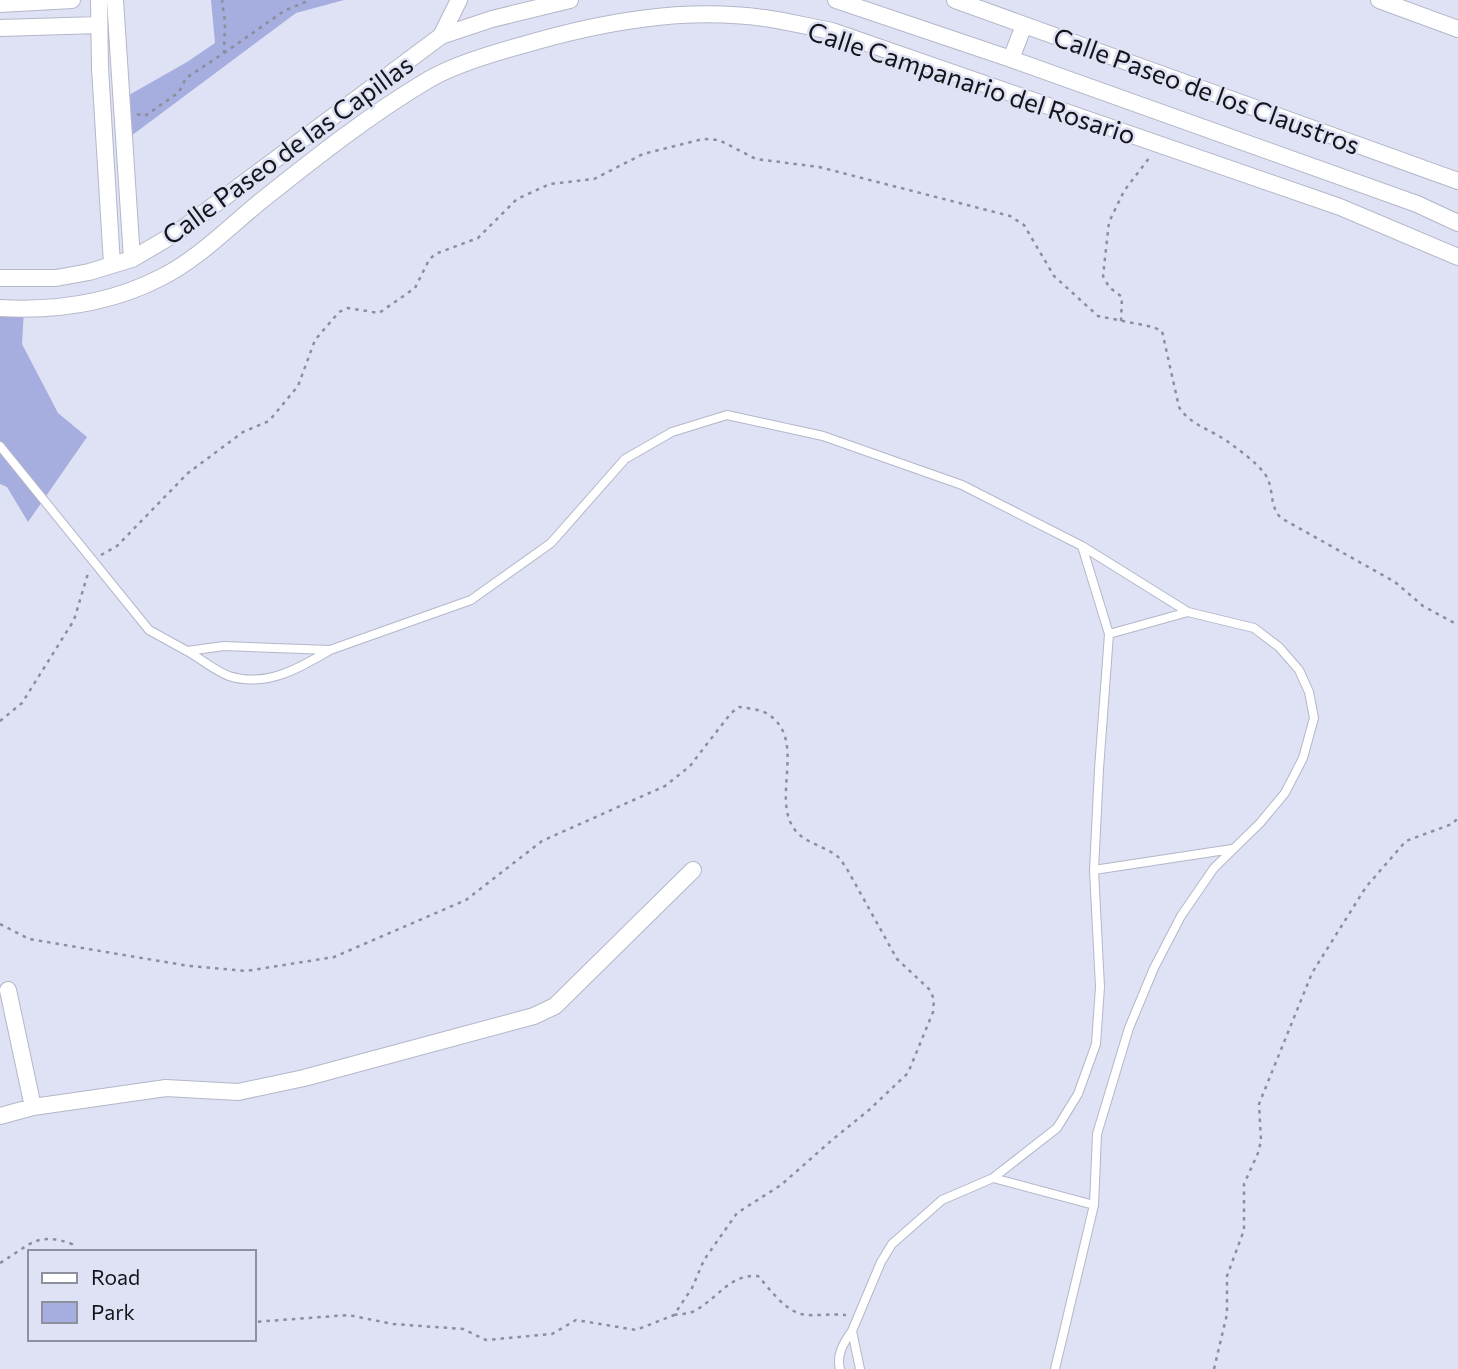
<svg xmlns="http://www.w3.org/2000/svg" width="1458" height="1369" viewBox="0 0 1458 1369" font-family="Commissioner,sans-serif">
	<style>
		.green { fill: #a5aede }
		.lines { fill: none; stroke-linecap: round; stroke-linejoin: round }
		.service-casing { stroke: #b3b7c8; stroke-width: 10 }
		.minor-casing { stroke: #b3b7c8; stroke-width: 18 }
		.path { stroke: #8c8e9b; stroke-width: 2.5; stroke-dasharray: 3.5 5; stroke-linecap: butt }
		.service { stroke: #fff; stroke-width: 8 }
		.minor { stroke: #fff; stroke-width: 16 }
		.labels { text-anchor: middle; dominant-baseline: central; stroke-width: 5; stroke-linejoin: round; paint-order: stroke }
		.street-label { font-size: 26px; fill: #14151b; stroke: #dee2f4 }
	</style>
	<rect width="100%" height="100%" fill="#dee2f4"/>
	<path class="green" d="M211 0H344L296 13 131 136 129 95 187 62 215 43Z
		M0 308 24 309 22 344 58 413 87 437 28 522 7 487 0 484Z"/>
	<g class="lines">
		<g class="service-casing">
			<path id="service" d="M0 446 149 630 187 651 224 646 330 650 471 600 551 543 625 459 672 432 727 415 823 436 962 485 1082 546 1188 612 1254 628 1279 647 1299 670 1309 692 1314 718 1303 758 1285 793 1260 823 1214 868 1181 916 1154 968 1129 1028 1097 1134 1094 1205 1055 1369
				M1109 634 1188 612
				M187 651C200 658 215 671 229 676 266 688 300 668 330 650
				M1094 870 1232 849
				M993 1178 1094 1205
				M840 1369C836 1355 844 1342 852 1331
				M860 1369 852 1331 881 1262 892 1244 942 1200 993 1178 1057 1128 1078 1094 1096 1044 1100 987 1094 870 1099 769 1109 634 1082 546"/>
		</g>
		<g class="minor-casing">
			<path id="minor" d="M99 0 100 68 112 264
				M115 0 132 259
				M836 0 1011 59 1417 204 1458 223
				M955 0 1458 181
				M1379 0 1458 29
				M0 4 72 0
				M0 28 99 25
				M441 36 459 0
				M1011 59 1024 25
				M0 278H56L89 272 132 259 178 232 441 36 492 19 570 0
				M0 308C54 311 111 303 160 278 197 260 229 227 261 201 315 158 369 115 428 80 455 64 493 53 523 45 601 22 683 7 764 18 787 21 809 27 832 31L1340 207 1458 257
				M8 990 33 1107
				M0 1116 33 1107 166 1088 238 1092 304 1078 534 1016 555 1006 693 870"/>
		</g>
		<path class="path" d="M224 53 284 11 310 0
			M137 114 145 116 179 92 186 78 224 53 225 22 222 0
			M1121 321 1122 297 1109 287 1103 276 1109 222 1124 191 1150 157
			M101 555 117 546 188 473 243 432 269 421 298 386 315 340 339 312 348 308 379 313 415 288 429 260 435 254 478 238 517 199 550 184 594 179 643 154 703 139 719 140 756 159 819 167 1010 216 1024 225 1054 276 1098 316 1153 327 1162 331 1179 407C1189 424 1211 430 1227 441 1239 450 1255 461 1264 473 1275 486 1268 505 1281 518L1395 582 1423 606 1458 625
			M0 721 22 703 74 620 89 570
			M0 924 29 939 189 966 246 971 334 957 466 900 542 841 665 786 690 766 731 713 739 707C747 708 758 709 766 713 809 738 770 798 795 830 805 843 824 846 837 856 841 859 844 865 847 869L897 959 929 989 934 999 933 1012 908 1073 869 1110 832 1140 781 1185 737 1213 704 1260 692 1288 674 1315 636 1330 576 1320 552 1334 486 1340 463 1329 393 1324 348 1315 254 1322
			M0 1263C30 1245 37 1231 72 1244L76 1252
			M674 1315C682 1314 690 1314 696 1310 719 1297 730 1274 758 1276 770 1289 783 1309 801 1314 814 1317 832 1313 846 1315
			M1214 1369 1227 1314V1276L1244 1230V1184L1258 1153 1261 1141 1259 1104 1312 973 1366 887 1406 841 1452 824 1458 818"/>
		<use href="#service" class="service"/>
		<use href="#minor" class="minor"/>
	</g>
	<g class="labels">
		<g class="street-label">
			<text transform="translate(972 82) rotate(18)">Calle Campanario del Rosario</text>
			<text transform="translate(1207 90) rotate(20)">Calle Paseo de los Claustros</text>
			<text transform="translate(287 149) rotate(-36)">Calle Paseo de las Capillas</text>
		</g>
	</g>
	<rect x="28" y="1250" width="228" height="91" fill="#dee2f4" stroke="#8d909d" stroke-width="2"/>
	<rect x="42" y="1273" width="35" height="10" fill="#ffffff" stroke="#8d909d" stroke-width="2"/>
	<text x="91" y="1285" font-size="21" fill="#14151b">Road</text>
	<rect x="42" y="1302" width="35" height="21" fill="#a5aede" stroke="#8d909d" stroke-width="2"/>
	<text x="91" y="1320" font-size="21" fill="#14151b">Park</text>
</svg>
